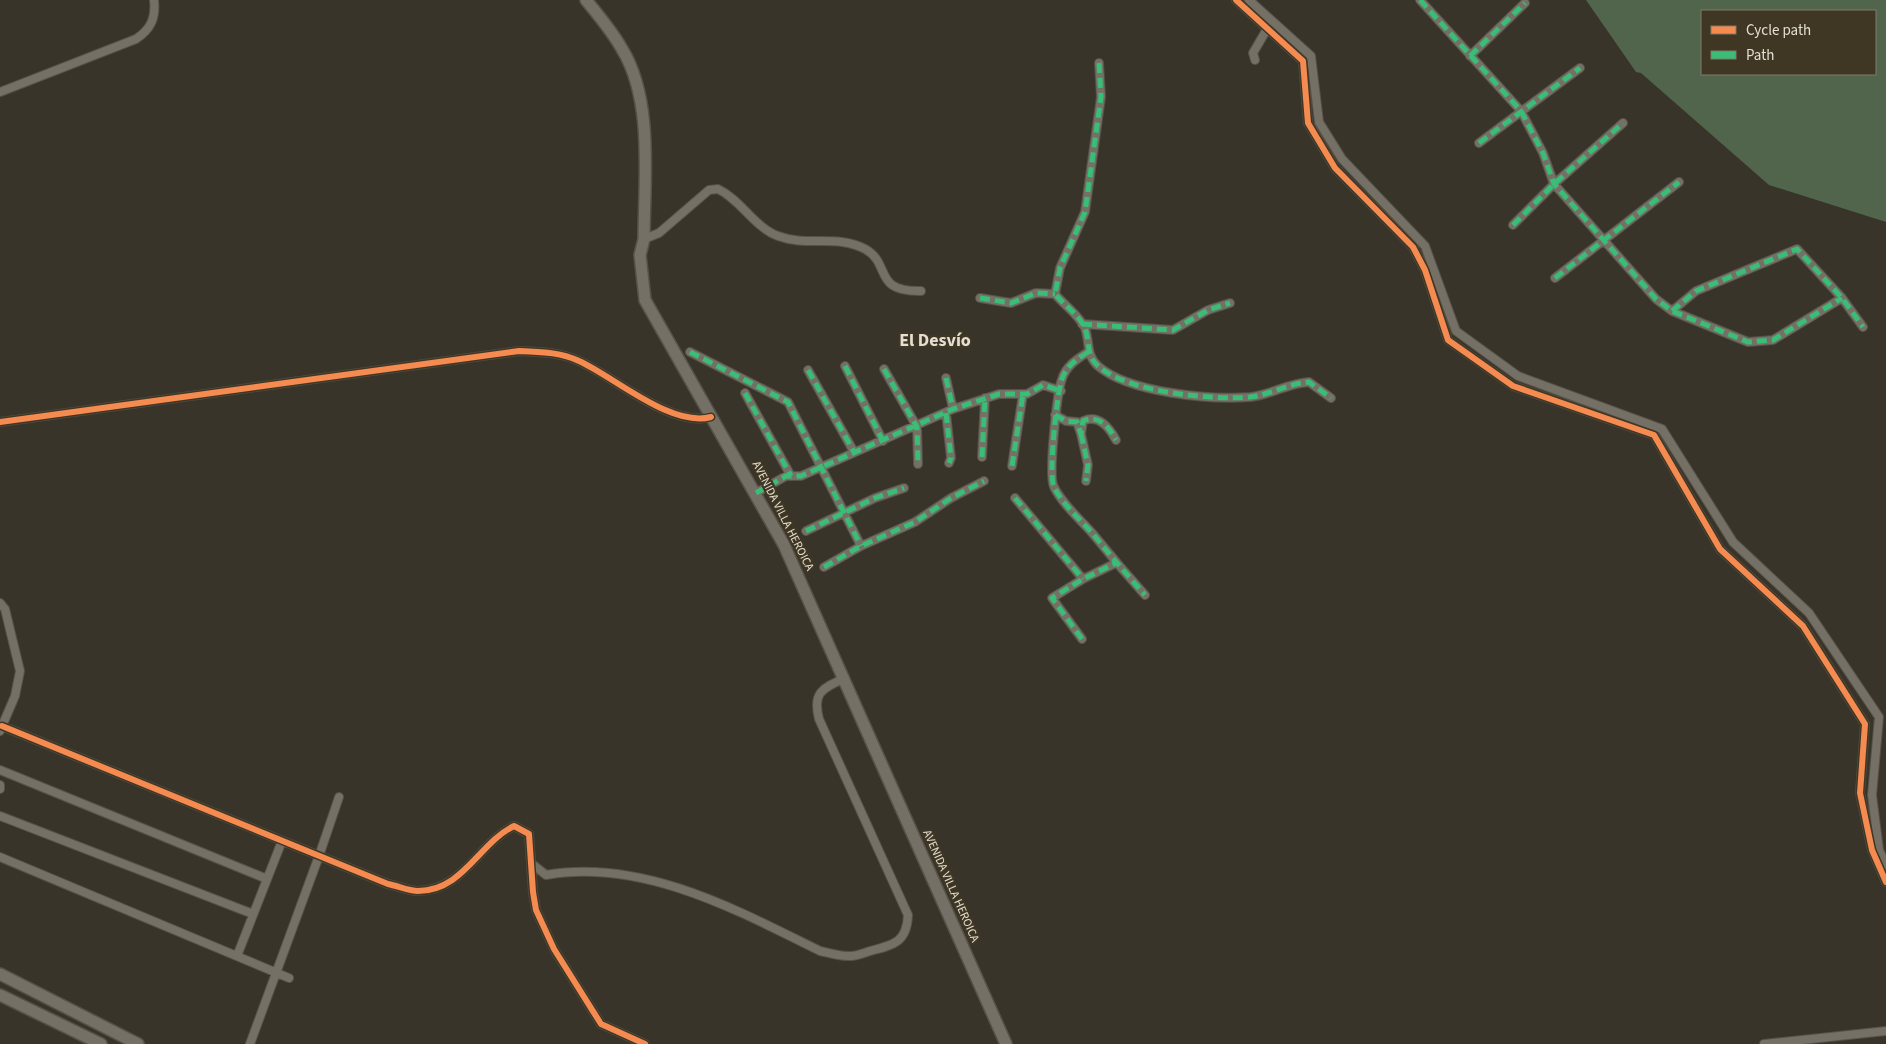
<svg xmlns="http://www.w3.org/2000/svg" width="1886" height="1044" viewBox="0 0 1886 1044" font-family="'Source Sans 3',sans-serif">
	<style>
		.forest { fill: #51654c; fill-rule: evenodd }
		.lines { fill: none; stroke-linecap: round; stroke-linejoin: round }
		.minor-casing { stroke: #575249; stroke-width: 10 }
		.secondary-casing { stroke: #575249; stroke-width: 14 }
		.minor { stroke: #747066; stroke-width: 8 }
		.secondary { stroke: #747066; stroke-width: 11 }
		.quiet { stroke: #3abd76; stroke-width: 5; stroke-dasharray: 10 5; stroke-linecap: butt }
		.cycleway-casing { stroke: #3f3723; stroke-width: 9 }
		.cycleway { stroke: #f68b52; stroke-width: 6 }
		.labels { text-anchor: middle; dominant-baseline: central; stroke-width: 4.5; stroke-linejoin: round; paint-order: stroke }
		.street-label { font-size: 12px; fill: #e4ded3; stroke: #3f3723 }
		.district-label { font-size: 18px; font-weight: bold; fill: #e4ded3; stroke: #3f3723 }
	</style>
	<rect width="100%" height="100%" fill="#393429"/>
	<path class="forest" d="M1586 0H1886V222L1769 185 1641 73 1636 72ZM1702 11H1875V74H1702Z"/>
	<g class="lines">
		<g class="minor-casing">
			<path id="minor" d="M1236 0 1303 61 1308 123 1335 168 1413 247 1425 270 1448 340 1513 386 1654 435 1720 549 1803 626 1865 724 1860 793 1872 850 1886 882
				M1249 0 1311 56 1319 122 1342 159 1425 246 1456 331 1518 376 1662 429 1733 542 1809 613 1879 717 1872 795 1879 850 1886 865
				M1420 0 1521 111 1543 153 1554 184 1656 299 1672 311 1748 342 1773 340 1842 298
				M1470 56 1525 3
				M1255 60 1253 53 1267 29
				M1099 63 1101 97 1085 212 1060 268 1055 294C1064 305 1079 315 1085 328 1090 343 1086 355 1098 366 1129 393 1211 400 1250 397 1270 395 1289 383 1309 382L1331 398
				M0 92 136 39C151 29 156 18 154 0
				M1479 143 1580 68
				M1513 225 1554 184 1623 123
				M644 239 659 233 709 190 718 189C741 200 754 227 778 236 807 247 837 234 865 249 892 264 872 292 921 291
				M1555 278 1679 182
				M980 298 1011 303 1036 293 1055 294
				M1672 311 1696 291 1797 249 1842 298 1863 327
				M1082 324 1173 330 1208 310 1230 303
				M690 352 788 402 861 546
				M1088 352C1077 359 1066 366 1062 379 1057 392 1048 476 1054 487 1063 505 1080 519 1093 534 1110 555 1127 575 1145 595
				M845 366 883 441
				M884 369 917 427 918 464
				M808 370 854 452
				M946 378 953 409
				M745 393 791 476
				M946 413 951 458 949 463
				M1055 415 1066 421 1077 422 1081 434 1083 421C1099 414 1109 427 1116 440
				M0 422 519 351C540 352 560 352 579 361 613 376 671 428 711 417
				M1081 434 1088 465 1086 481
				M982 457 985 398
				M1012 466 1023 394
				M756 493 786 476H801L953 409 999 394H1027L1043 385 1061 391
				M1015 498 1083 579
				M806 531 875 498 904 488
				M824 567 861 546 915 522 951 498 984 481
				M0 603 5 609 20 671 15 696 0 731
				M1082 639 1052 598 1083 579 1116 563
				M2 726 388 884C398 886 409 891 418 891 463 891 479 843 514 826L529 834 533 892 536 910 554 949 601 1024 645 1044
				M0 770 267 879
				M0 785V789
				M0 816 253 914
				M0 857 289 978
				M531 863 546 875C642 858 737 910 820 951 830 953 841 957 851 956 857 956 864 953 870 951 894 945 907 942 908 915L819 719C812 692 823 688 845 678
				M237 956 282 841
				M250 1044 319 856 339 797
				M1764 1044 1886 1031"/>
		</g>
		<g class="secondary-casing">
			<path id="secondary" d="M586 0C599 16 612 31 622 49 654 101 644 181 644 239L640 255 645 300 784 545 1006 1044
				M0 974 138 1044
				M0 995 101 1044"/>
		</g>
		<use href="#minor" class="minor"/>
		<use href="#secondary" class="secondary"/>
		<path class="quiet" d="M1420 0 1521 111 1543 153 1554 184 1656 299 1672 311 1748 342 1773 340 1842 298
			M1470 56 1525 3
			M1099 63 1101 97 1085 212 1060 268 1055 294C1064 305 1079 315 1085 328 1090 343 1086 355 1098 366 1129 393 1211 400 1250 397 1270 395 1289 383 1309 382L1331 398
			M1479 143 1580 68
			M1513 225 1554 184 1623 123
			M1555 278 1679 182
			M980 298 1011 303 1036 293 1055 294
			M1672 311 1696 291 1797 249 1842 298 1863 327
			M1082 324 1173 330 1208 310 1230 303
			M690 352 788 402 861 546
			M1088 352C1077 359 1066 366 1062 379 1057 392 1048 476 1054 487 1063 505 1080 519 1093 534 1110 555 1127 575 1145 595
			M845 366 883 441
			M884 369 917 427 918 464
			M808 370 854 452
			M946 378 953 409
			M745 393 791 476
			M946 413 951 458 949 463
			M1055 415 1066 421 1077 422 1081 434 1083 421C1099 414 1109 427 1116 440
			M1081 434 1088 465 1086 481
			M982 457 985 398
			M1012 466 1023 394
			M756 493 786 476H801L953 409 999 394H1027L1043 385 1061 391
			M1015 498 1083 579
			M806 531 875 498 904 488
			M824 567 861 546 915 522 951 498 984 481
			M1082 639 1052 598 1083 579 1116 563"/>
		<g class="cycleway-casing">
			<path id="cycleway" d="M1236 0 1303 61 1308 123 1335 168 1413 247 1425 270 1448 340 1513 386 1654 435 1720 549 1803 626 1865 724 1860 793 1872 850 1886 882
				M0 422 519 351C540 352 560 352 579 361 613 376 671 428 711 417
				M2 726 388 884C398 886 409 891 418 891 463 891 479 843 514 826L529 834 533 892 536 910 554 949 601 1024 645 1044"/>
		</g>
		<use href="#cycleway" class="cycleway"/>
	</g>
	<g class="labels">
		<g class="street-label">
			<text transform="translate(783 516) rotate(63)">AVENIDA VILLA HEROICA</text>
			<text transform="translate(951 886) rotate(66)">AVENIDA VILLA HEROICA</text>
		</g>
		<g class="district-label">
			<text x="935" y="340">El Desvío</text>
		</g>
	</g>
	<rect x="1701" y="10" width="175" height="65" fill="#3f3723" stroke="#817a69"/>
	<rect x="1711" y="26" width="25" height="8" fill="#f68b52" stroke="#817a69"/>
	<text x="1746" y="35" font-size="15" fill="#e4ded3">Cycle path</text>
	<rect x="1711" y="51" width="25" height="8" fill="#3abd76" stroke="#817a69"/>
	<text x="1746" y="60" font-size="15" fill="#e4ded3">Path</text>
</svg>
